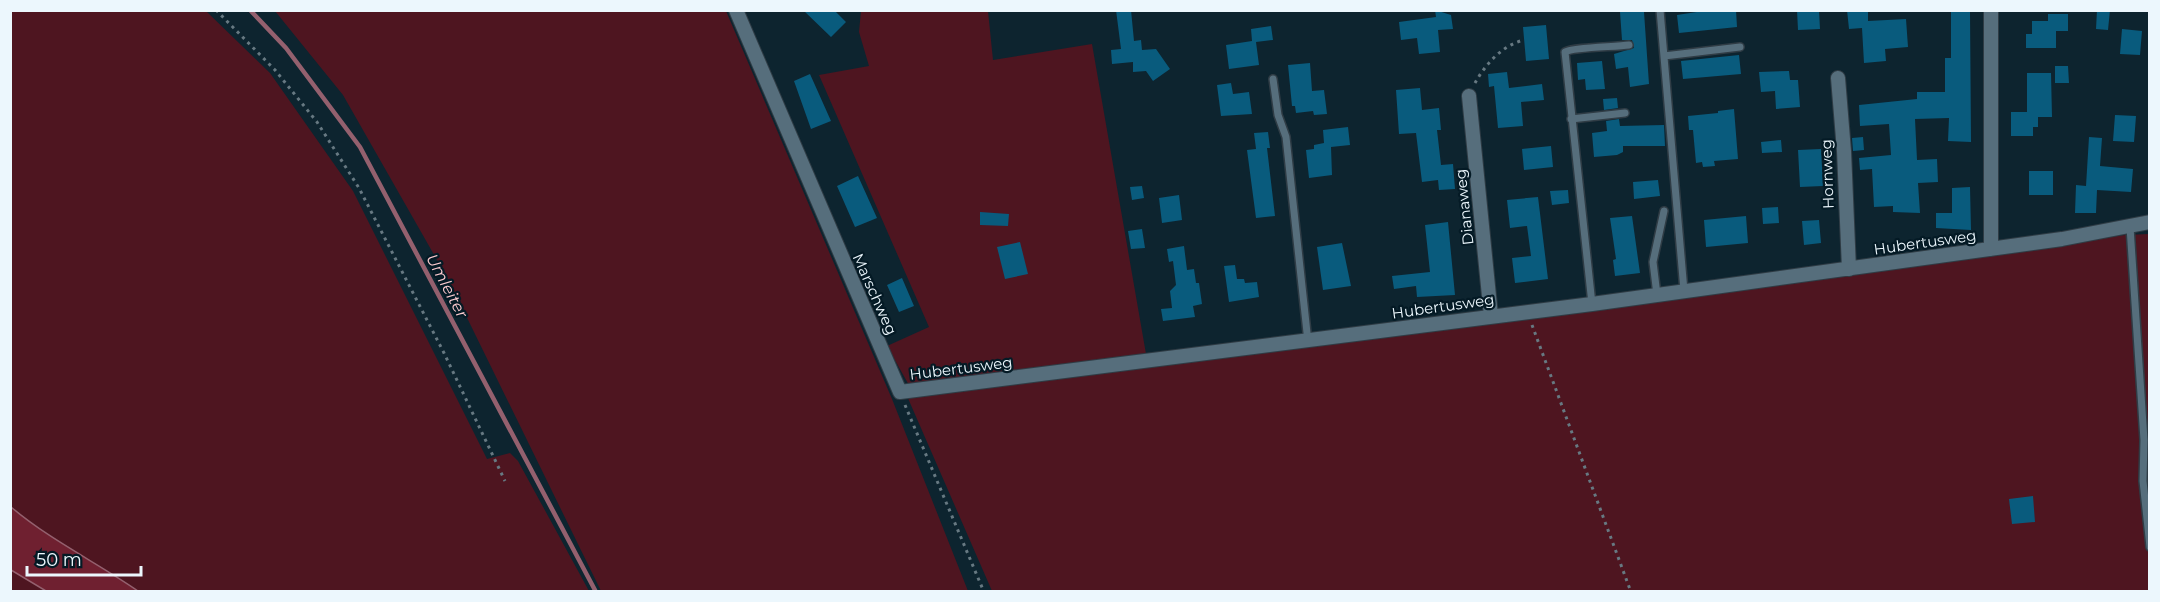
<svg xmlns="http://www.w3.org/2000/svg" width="2160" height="602" viewBox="0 0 2160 602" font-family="Montserrat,sans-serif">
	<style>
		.green { fill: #4e1520 }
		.water { fill: #6f2030; stroke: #94606e; stroke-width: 1.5 }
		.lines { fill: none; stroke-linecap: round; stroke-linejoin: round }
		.stream { stroke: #94606e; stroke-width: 4.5 }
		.building { fill: #095b7d }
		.service-casing { stroke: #2f3c45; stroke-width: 10 }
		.minor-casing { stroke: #2f3c45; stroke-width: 16 }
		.path { stroke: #677982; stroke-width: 3; stroke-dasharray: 3 4.5; stroke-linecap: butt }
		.service { stroke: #566e7c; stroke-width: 7 }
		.minor { stroke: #566e7c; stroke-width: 14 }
		.labels { text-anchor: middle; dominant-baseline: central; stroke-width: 4.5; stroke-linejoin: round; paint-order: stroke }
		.street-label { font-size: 15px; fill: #ecf7fd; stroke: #041a25 }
		.water-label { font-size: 16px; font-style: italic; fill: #fdccd0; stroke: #041a25 }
	</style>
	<rect width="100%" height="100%" fill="#0d242f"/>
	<path class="green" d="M10 11H206L270 73 353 191 487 459 510 453 518 461 589 591H138C96 562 50 540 11 507Z
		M275 11H726L892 399 968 591H601L449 281 343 95Z
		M861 11H988L993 60 1092 44 1146 354 910 387 887 346 929 327 819 75 869 66 859 32Z
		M2149 234V591H992L907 396 2125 235Z
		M11 570 46 591H11Z"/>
	<path class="water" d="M11 507C50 540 96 562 138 591H46L11 570Z"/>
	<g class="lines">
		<path class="stream" d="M250 10 286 48 360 147 596 592"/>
	</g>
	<path class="building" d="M803 10H834L846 22 831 37Z
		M1116 10H1131L1134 41 1141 40 1142 50 1156 49 1170 69 1153 81 1146 71 1133 72V62L1112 64 1111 50 1121 49Z
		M1435 10 1451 15 1453 29 1438 30 1440 52 1419 54 1417 38 1401 40 1399 22 1436 17Z
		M1710 10H1736L1737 27 1679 33 1677 15Z
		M1797 10H1819L1820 29 1798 30Z
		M1847 10H1868V21L1906 19 1908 47 1885 49 1886 61 1864 63 1862 28 1849 29Z
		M2097 10H2110L2108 30 2096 29Z
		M1635 11 1644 12 1649 84 1630 87 1628 67 1616 69 1614 54 1634 48 1632 40H1622L1620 12Z
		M1951 11H1970L1971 142 1948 141 1949 118 1915 119 1917 160 1937 159 1938 182 1918 183 1920 213 1893 212V206L1874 207 1872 169 1860 170 1859 158 1891 155 1889 124 1860 126 1859 105 1917 99V92H1945V58H1951Z
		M2048 14H2068V31H2056V48H2026V34H2032V21H2048Z
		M1546 25 1549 59 1526 61 1523 27Z
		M1271 26 1273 40 1256 42 1259 65 1229 69 1226 45 1252 41 1251 29Z
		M2122 29 2142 31 2140 55 2120 54Z
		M1739 55 1741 74 1683 79 1681 61Z
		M1602 61 1605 89 1586 90 1585 79 1578 80 1577 63Z
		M1310 63 1312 91 1324 90 1327 114 1314 115 1313 111 1296 113 1295 106H1292L1288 65Z
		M2055 66H2068L2069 83H2055Z
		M1789 71 1790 80H1798L1800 107 1776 109 1775 91 1761 92 1759 72Z
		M1507 72 1509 88 1542 84 1544 100 1521 102 1523 126 1498 128 1494 86 1489 87 1488 74Z
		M2027 73H2051L2052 117H2038V127H2033V136H2011V112H2027Z
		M810 74 831 121 811 129 794 81Z
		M1231 83 1233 94 1249 92 1252 114 1221 116 1217 85Z
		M1420 88 1422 110 1439 108 1441 130H1437L1441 165 1453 164 1455 189 1439 190 1438 180 1422 182 1416 133 1399 134 1396 90Z
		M1617 98 1618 108 1604 110 1603 99Z
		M1734 109 1738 159 1714 161 1715 166 1703 167 1702 162 1696 163 1693 130H1689L1688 116 1718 113V111Z
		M2115 115 2136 116 2134 142 2113 141Z
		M1619 119 1620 126 1664 125 1665 146H1623V152L1617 155 1594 157 1592 133 1607 131 1606 121Z
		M1348 127 1350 145 1331 147 1332 175 1309 178 1306 150 1314 149V145L1324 143 1323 130Z
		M1268 132 1270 148H1267L1275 216 1256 218 1247 150 1256 149 1254 133Z
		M1863 137 1864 150 1853 151 1852 138Z
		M2089 137 2102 138 2100 166 2133 169 2131 192 2097 190 2096 213H2075L2076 185 2086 186Z
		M1781 140 1782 152 1762 153 1761 142Z
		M1551 146 1553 167 1524 170 1522 149Z
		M1821 149 1823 186 1800 187 1798 150Z
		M2029 171H2053V195H2029Z
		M858 176 877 218 855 227 837 186Z
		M1658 180 1660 196 1634 199 1633 182Z
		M1142 186 1144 198 1132 200 1130 187Z
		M1970 187 1971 230 1936 228V213H1952V188Z
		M1568 190 1569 203 1552 205 1550 191Z
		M1179 195 1182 220 1162 223 1159 198Z
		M1538 197 1548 279 1515 283 1512 258 1531 256 1527 226 1510 228 1507 200Z
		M1778 207 1779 223 1763 224 1762 208Z
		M980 212 1009 214 1008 226 980 225Z
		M1632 216 1640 273 1615 276 1613 260 1616 259 1610 218Z
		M1746 216 1748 243 1706 247 1704 220Z
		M1819 220 1821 243 1804 245 1802 221Z
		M1448 222 1455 295 1417 297 1416 286 1394 289 1392 276 1430 272 1425 225Z
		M1142 229 1145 248 1131 249 1128 231Z
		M1020 242 1028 274 1005 279 997 247Z
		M1342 243 1351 286 1323 290 1317 247Z
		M1184 246 1187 270 1194 269 1196 283H1199L1202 304 1193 306 1195 317 1163 321 1161 309 1172 308 1170 291 1176 285 1173 261 1169 262 1167 249Z
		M1235 265 1237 279H1244L1245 283 1257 282 1259 297 1229 302 1224 266Z
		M902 278 914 306 899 312 887 285Z
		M2033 496 2035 522 2012 524 2009 499Z"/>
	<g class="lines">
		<g class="service-casing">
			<path id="service" d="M1660 10 1684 291
				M1664 56 1740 47
				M1273 79 1278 115 1286 137 1308 342
				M1571 119 1625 113
				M2130 227 2144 440 2143 481 2150 547
				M1657 295 1653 262 1664 211
				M1592 304 1565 52C1573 47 1615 47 1629 45"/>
		</g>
		<g class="minor-casing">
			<path id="minor" d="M736 10 900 392 1592 304 2062 239 2150 222
				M1838 78 1844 151 1849 269
				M1469 96 1491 316
				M1991 249V10"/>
		</g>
		<path class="path" d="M216 10 275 70 317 122 359 188 444 353 505 481
			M1475 83C1485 65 1502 45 1524 40
			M1532 325 1631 592
			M905 405 984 592"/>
		<use href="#service" class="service"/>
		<use href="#minor" class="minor"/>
	</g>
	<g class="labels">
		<g class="street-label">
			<text transform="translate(1827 174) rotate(-92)">Hornweg</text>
			<text transform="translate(1464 207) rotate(-96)">Dianaweg</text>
			<text transform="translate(1925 242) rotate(-8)">Hubertusweg</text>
			<text transform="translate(875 294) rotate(66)">Marschweg</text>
			<text transform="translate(1443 306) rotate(-8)">Hubertusweg</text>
			<text transform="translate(961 368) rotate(-7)">Hubertusweg</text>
		</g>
		<g class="water-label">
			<text transform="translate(447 286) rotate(62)">Umleiter</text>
		</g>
	</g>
	<rect width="2160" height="602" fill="none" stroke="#ecf7fd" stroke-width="24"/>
	<path d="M27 566v9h114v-9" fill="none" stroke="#ecf7fd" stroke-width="3"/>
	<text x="36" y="566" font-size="18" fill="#ecf7fd" stroke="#041a25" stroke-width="4.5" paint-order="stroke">50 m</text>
</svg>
